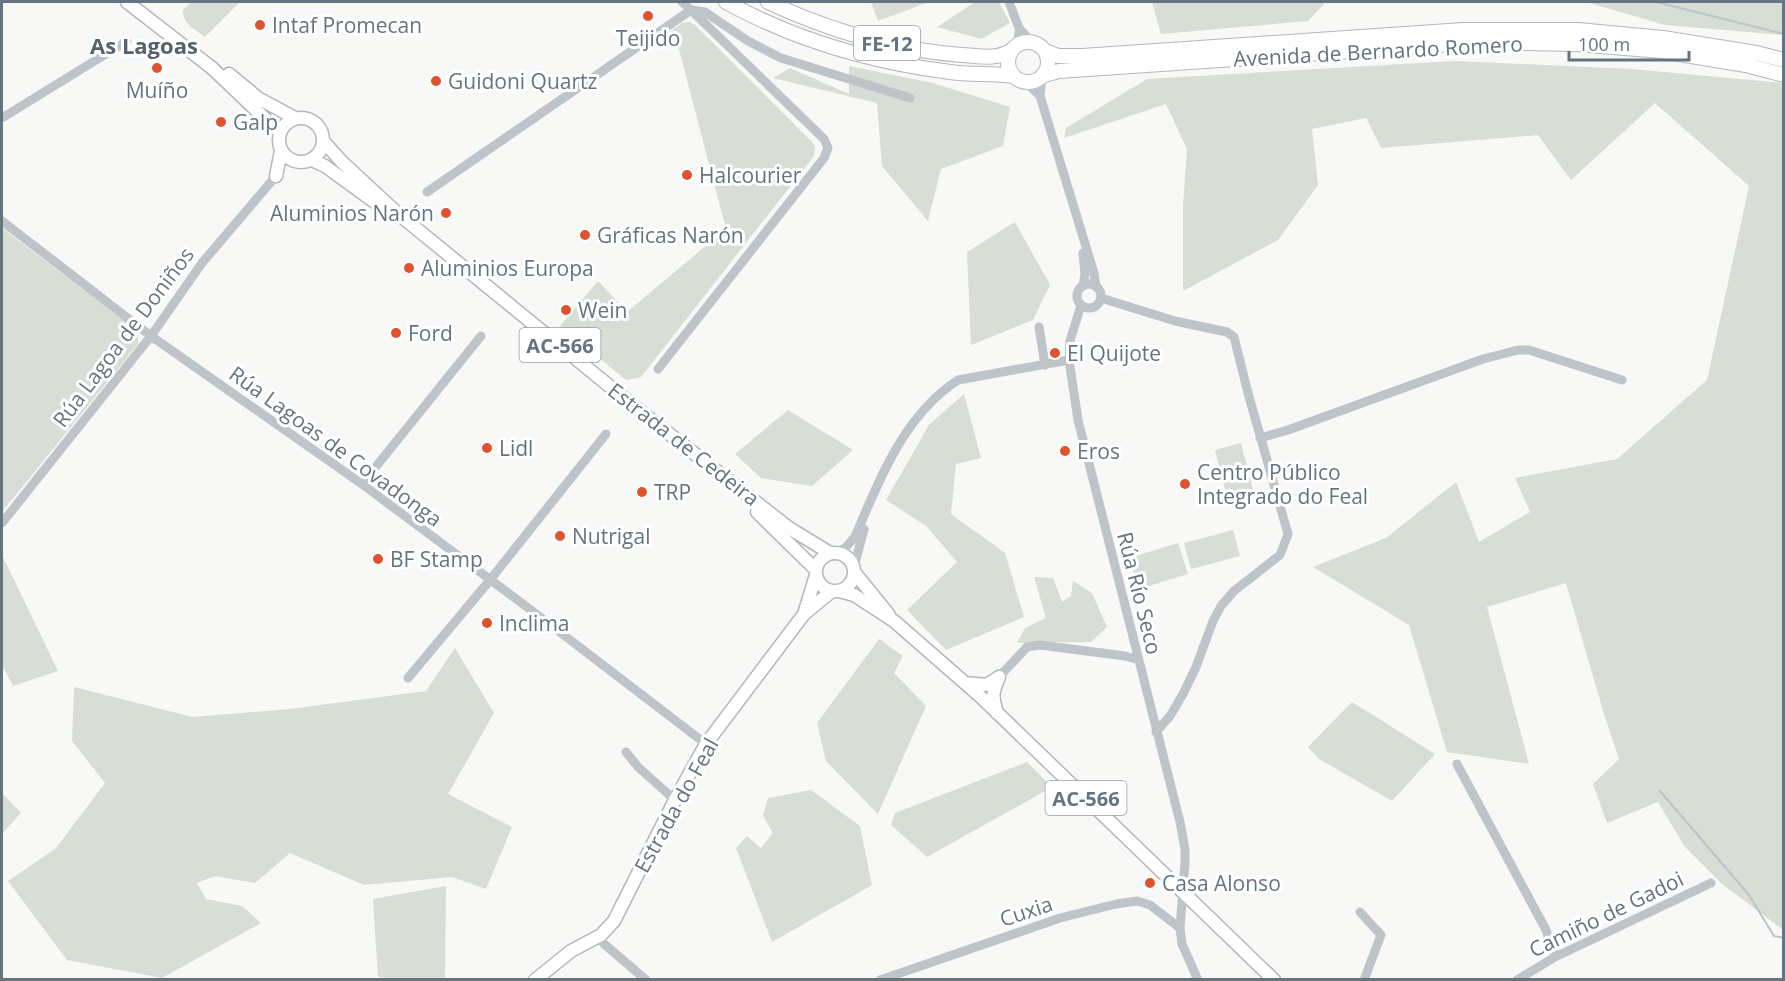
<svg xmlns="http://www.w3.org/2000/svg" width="1785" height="981" viewBox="0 0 1785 981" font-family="'Open Sans',sans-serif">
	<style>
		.green { fill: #d8ddd5 }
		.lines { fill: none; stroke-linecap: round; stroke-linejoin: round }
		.stream { stroke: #b9c5c9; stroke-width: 2 }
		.major-casing { stroke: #b3b8bc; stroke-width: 15 }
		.highway-casing { stroke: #b3b7bb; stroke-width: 16 }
		.minor { stroke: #bfc4c8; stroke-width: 9 }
		.major { stroke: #fff; stroke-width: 12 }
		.highway { stroke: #fff; stroke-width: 14 }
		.poi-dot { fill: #de5230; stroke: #fff; stroke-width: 2 }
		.labels { text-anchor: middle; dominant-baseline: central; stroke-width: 6; stroke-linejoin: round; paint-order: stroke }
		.shield { fill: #fff; stroke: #929ea6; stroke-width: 1.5 }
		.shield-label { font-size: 20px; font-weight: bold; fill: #647480 }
		.poi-label { font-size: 21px; fill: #647480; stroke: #fff; text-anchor: start }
		.street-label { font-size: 21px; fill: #647480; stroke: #fff }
		.neighbourhood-label { font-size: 22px; font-weight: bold; fill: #56626b; stroke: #fff }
	</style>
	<rect width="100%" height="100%" fill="#f8f8f6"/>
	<path class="green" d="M191 2H240L205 37C195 29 182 24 183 10Z
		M871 2H929L878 21Z
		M975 2H999L1010 23 981 39 937 27Z
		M1152 2H1326L1308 21 1161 34Z
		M1586 2H1783V35L1665 25Z
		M689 22 694 24 813 143 815 147 814 156 641 377 626 380 560 326 598 281 627 312 726 229 675 34 666 40 664 36 682 23Z
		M1455 61 1632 69 1783 83V930L1721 883 1685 847 1658 802 1607 823 1593 784 1619 759 1604 714 1566 583 1487 607 1529 764 1447 752 1409 625 1313 567 1386 538 1456 482 1479 542 1530 512 1515 478 1617 459 1707 380 1749 186 1655 103 1571 180 1538 135 1381 148 1366 118 1312 129 1318 185 1278 240 1183 291V206L1187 149 1166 104 1064 138 1066 128 1147 79Z
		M849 66 933 83 1010 107 1003 146 941 169 928 221 882 166 877 103 773 78 790 68 849 94Z
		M1015 222 1050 285 1033 320 971 345 967 252Z
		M2 228 135 329 138 333V344L2 512Z
		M964 394 981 458 956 464 951 514 1005 553 1024 617 946 650 907 610 957 562 926 526 886 500 929 425Z
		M788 410 853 450 812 486 761 478 735 454Z
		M1241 443 1254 494 1228 501 1215 450Z
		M1233 530 1240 556 1191 569 1184 543Z
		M1178 543 1188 574 1139 589 1129 558Z
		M2 555 58 671 13 686 2 665Z
		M1034 577 1053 578 1062 602 1071 596 1073 581 1092 593 1107 627 1091 642 1017 643 1025 628 1046 618Z
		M879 639 903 656 894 673 926 706 878 814 826 761 817 723Z
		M455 648 494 713 448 794 512 827 486 889 452 877 364 885 290 853 255 883 215 876 197 883 206 899 242 906 261 923 162 978 67 960 8 881 56 848 105 783 72 741 74 687 193 717 290 709 426 691Z
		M1352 702 1435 754 1392 801 1319 759 1308 747Z
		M1027 762 1052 787 927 857 891 825 895 813Z
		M811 790 860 826 872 885 772 942 736 848 747 836 761 848 773 833 763 816 768 798Z
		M2 793 21 813 2 834Z
		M446 886 445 979 397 980 378 977 373 899Z"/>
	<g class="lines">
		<path class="stream" d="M1656 2 1784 34
			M1660 791 1749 895 1774 936 1784 938"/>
		<g class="major-casing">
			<path id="major" d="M127 2 212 68 279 132
				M229 74 258 98 295 118
				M279 140a22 22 0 1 1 44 0a22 22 0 1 1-44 0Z
				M324 142 342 162 396 212 635 407 789 528 830 553
				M312 160 325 166 380 206
				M276 176 281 151
				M757 512 816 570
				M816 572a19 19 0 1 1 38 0a19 19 0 1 1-38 0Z
				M855 573 889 615
				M839 591 854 595 894 621 981 697 1274 980
				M805 611 816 575
				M965 683 987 685 999 677
				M997 713C992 696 992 693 999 677
				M535 980 571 951 601 935 614 921 675 800 706 744 804 614 832 591"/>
		</g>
		<g class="highway-casing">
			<path id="highway" d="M726 2C795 40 872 62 950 72 971 75 993 73 1014 76
				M768 2C828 30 895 50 962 55 980 56 995 60 1011 51
				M1008 62a20 20 0 1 1 40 0a20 20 0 1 1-40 0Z
				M1045 51 1058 56H1082L1463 30H1578L1663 38 1756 53 1784 60
				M1044 75 1059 71 1482 42 1577 44 1661 51 1746 65 1784 75"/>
		</g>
		<path class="minor" d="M682 2 691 10 705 12 748 41 781 58 910 98
			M1009 2 1019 28 1031 42
			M1016 46 1019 35V28
			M1042 76 1040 96 1094 273 1096 287
			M1026 82 1040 96
			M2 118 127 41
			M427 192 691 10 824 139 828 148 824 158 658 369
			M2 221 151 336 362 484 535 613 706 744
			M1083 253 1085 274 1083 286
			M1077 296a12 12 0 1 1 24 0a12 12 0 1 1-24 0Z
			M1101 298 1175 321 1227 332 1234 337 1248 393 1288 534 1280 555 1234 591 1221 606 1213 621 1196 667 1183 694 1170 716 1156 732
			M1081 305 1070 341 1069 360 1078 420 1180 822 1185 849V863L1180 928 1182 944 1198 980
			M1039 327 1045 365
			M1260 438 1288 430 1483 359 1518 350H1529L1622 380
			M362 484 481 336
			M2 523 151 336 202 263 276 176
			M836 552 845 548 855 537C879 480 904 415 958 380L1069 360
			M854 567 864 529
			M999 677 1027 647 1040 645 1125 656 1139 660
			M408 678 490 580 606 434
			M626 752 638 767 675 800
			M1457 764 1546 930 1555 957
			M1360 912 1381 935 1364 980
			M601 935 603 943 646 980
			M880 980 1060 918 1116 904 1137 901 1150 905 1180 928
			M1517 980 1555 957 1711 883"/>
		<use href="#major" class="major"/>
		<use href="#highway" class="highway"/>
	</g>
	<g class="poi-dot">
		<circle cx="648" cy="16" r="6"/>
		<circle cx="260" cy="25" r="6"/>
		<circle cx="157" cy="68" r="6"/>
		<circle cx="436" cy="81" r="6"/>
		<circle cx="221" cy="122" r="6"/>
		<circle cx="687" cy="175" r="6"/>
		<circle cx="446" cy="213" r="6"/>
		<circle cx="585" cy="235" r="6"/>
		<circle cx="409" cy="268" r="6"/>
		<circle cx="566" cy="310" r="6"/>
		<circle cx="396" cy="333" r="6"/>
		<circle cx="1055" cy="353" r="6"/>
		<circle cx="487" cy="448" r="6"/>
		<circle cx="1065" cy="451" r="6"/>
		<circle cx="1185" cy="484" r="6"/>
		<circle cx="642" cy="492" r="6"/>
		<circle cx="560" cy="536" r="6"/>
		<circle cx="378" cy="559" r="6"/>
		<circle cx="487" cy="623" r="6"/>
		<circle cx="1150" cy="883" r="6"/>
	</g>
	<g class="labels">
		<g class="shield">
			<rect x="854" y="26" width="66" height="34" rx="4.5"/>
			<rect x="519.5" y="328" width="81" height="34" rx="4.5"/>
			<rect x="1045.5" y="781" width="81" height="34" rx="4.5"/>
		</g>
		<g class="shield-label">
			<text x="887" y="43">FE-12</text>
			<text x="560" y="345">AC-566</text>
			<text x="1086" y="798">AC-566</text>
		</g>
		<g class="poi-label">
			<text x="272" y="25">Intaf Promecan</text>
			<text x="648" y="38" text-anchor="middle">Teijido</text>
			<text x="448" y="81">Guidoni Quartz</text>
			<text x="157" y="90" text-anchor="middle">Muíño</text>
			<text x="233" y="122">Galp</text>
			<text x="699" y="175">Halcourier</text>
			<text x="434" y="213" text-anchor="end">Aluminios Narón</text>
			<text x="597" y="235">Gráficas Narón</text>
			<text x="421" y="268">Aluminios Europa</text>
			<text x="578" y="310">Wein</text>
			<text x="408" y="333">Ford</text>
			<text x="1067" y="353">El Quijote</text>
			<text x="499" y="448">Lidl</text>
			<text x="1077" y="451">Eros</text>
			<text x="1197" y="472">Centro Público<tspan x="1197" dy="24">Integrado do Feal</tspan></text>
			<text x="654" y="492">TRP</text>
			<text x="572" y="536">Nutrigal</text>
			<text x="390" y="559">BF Stamp</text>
			<text x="499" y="623">Inclima</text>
			<text x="1162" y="883">Casa Alonso</text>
		</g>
		<g class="street-label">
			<text transform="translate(1378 51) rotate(-3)">Avenida de Bernardo Romero</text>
			<text transform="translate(123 337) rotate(-53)">Rúa Lagoa de Doniños</text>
			<text transform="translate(684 444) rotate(38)">Estrada de Cedeira</text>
			<text transform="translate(336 446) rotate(36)">Rúa Lagoas de Covadonga</text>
			<text transform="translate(1140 593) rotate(76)">Rúa Río Seco</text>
			<text transform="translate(676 805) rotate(-61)">Estrada do Feal</text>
			<text transform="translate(1026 911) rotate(-18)">Cuxia</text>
			<text transform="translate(1606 914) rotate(-26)">Camiño de Gadoi</text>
		</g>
		<g class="neighbourhood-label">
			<text x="144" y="45">As Lagoas</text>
		</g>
	</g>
	<rect width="1785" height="981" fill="none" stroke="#647480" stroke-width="6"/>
	<path d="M1569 51v9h120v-9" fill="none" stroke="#647480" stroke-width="3"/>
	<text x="1578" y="51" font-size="18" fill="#647480" stroke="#ffffff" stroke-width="4.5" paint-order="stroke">100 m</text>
</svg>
